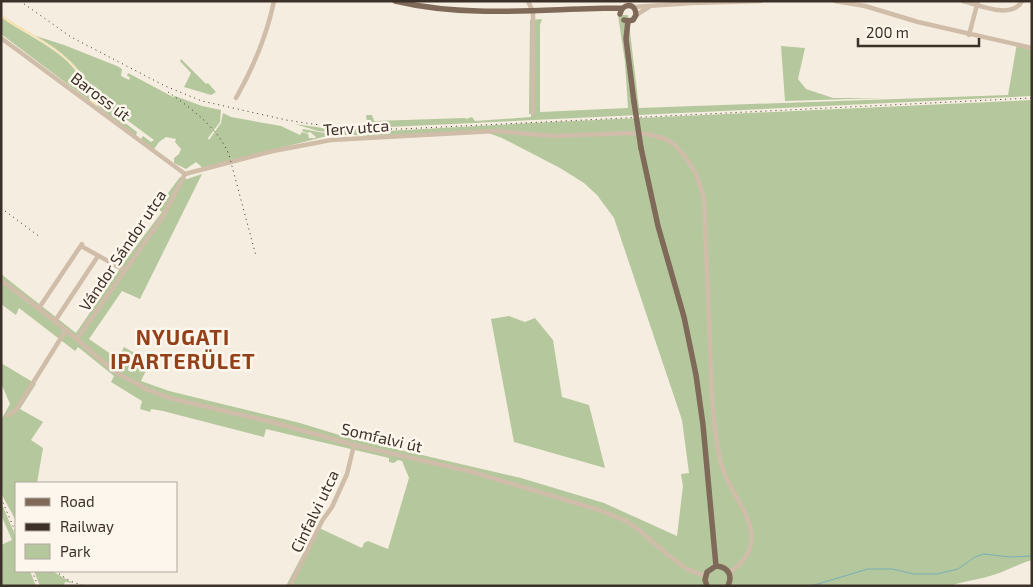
<svg xmlns="http://www.w3.org/2000/svg" width="1033" height="587" viewBox="0 0 1033 587" font-family="'Exo 2',sans-serif">
	<style>
		.green { fill: #b5c79c }
		.sand { fill: #f4e2b2 }
		.lines { fill: none; stroke-linecap: round; stroke-linejoin: round }
		.stream { stroke: #7aafb6; stroke-width: 1 }
		.minor { stroke: #d0bda9; stroke-width: 4.5 }
		.major { stroke: #7f6959; stroke-width: 5.5 }
		.rail { stroke: #3c3129; stroke-width: 1; stroke-dasharray: 1 4; stroke-linecap: butt }
		.major-bridge { stroke: #7f6959; stroke-width: 5.5 }
		.labels { text-anchor: middle; dominant-baseline: central; stroke-width: 5; stroke-linejoin: round; paint-order: stroke }
		.street-label { font-size: 16px; fill: #3c3129; stroke: #fcf6ec }
		.district-label { font-size: 21px; font-weight: bold; letter-spacing: 1px; fill: #944019; stroke: #fcf6ec }
	</style>
	<rect width="100%" height="100%" fill="#f5eddf"/>
	<path class="green" d="M618 15H628L639 108 1008 95 1017 43 1032 47V96L368 128 366 115H372L374 121 465 118 466 119 472 117 475 121 531 117V114H529L530 20 542 19 540 25V112L628 108 625 62Z
		M1 17C32 40 73 52 86 90 88 94 90 97 90 101L1 34Z
		M36 36 64 45 117 66 122 69 121 76 129 80 130 77 127 76 128 73 173 97 175 96 202 106 221 110 220 122 208 138 209 140 221 123 223 113 231 117 281 126 300 135 302 132 308 134 309 138H315L316 137 310 132 307 133 302 131 303 129 335 135V133L318 131 295 124 330 129 386 131 531 123 1032 100V560C1021 563 1012 568 1002 572 985 579 967 580 950 586H286L317 527 362 548 364 543 368 541 388 549 409 478 402 461 398 460 394 463 389 462V458L266 429 264 437 163 411 151 409 150 412 140 409 142 401 111 382 114 376 78 347 75 351 19 308 16 315 1 304V274L76 333 128 257 162 212 157 208 180 177 187 179 202 174 140 299 122 291 89 339 118 359 124 347 150 362 141 381 169 391 300 423 349 438 521 478 604 503 677 536 683 486 681 474 689 473 682 420 614 218 597 195 584 183 560 168 502 138 483 131 365 136 355 135H331L203 168 196 162 186 169 174 163V158L179 154 181 149 175 142 176 139 166 137 159 142 154 149 140 140 143 136 151 142 154 140 127 120 125 123 137 132 136 136 97 106V104L89 92 82 76 75 66 51 46Z
		M781 46 805 48 798 79 806 89 833 98H882L785 101Z
		M181 59 206 84 208 83 216 92 211 95 184 87 191 73 180 61Z
		M509 316 525 322 535 318 553 340 562 397 589 405 605 468 514 442 491 319Z
		M1 363 36 384 20 409 43 422 31 440 43 448 37 483H16V521L1 493V420L10 404 1 383Z
		M1 502 16 537V571H30L36 586H1V545L12 540 2 517Z
		M34 571H52L73 583 65 582 64 585 70 586H40Z"/>
	<path class="sand" d="M1 14C25 32 55 43 75 66 83 74 84 85 90 93 92 96 95 99 97 102V106L88 100H91C87 90 83 80 77 71 61 49 31 37 8 22L1 17Z"/>
	<g class="lines">
		<path class="stream" d="M811 586 868 569H892L914 574H937L958 569 975 557 984 554 1010 557 1032 556"/>
		<path class="minor" d="M528 1 533 12V113
			M835 1 865 6 918 22 1032 48
			M963 1C979 5 1012 20 1022 1
			M634 7 691 3 761 1
			M636 15 649 7
			M969 35 978 1
			M1 38 185 174
			M236 98C253 68 267 35 274 1
			M185 174 273 151 331 140 496 131 553 136 632 133 647 134 663 138 674 144 687 159 697 176 704 199C706 247 708 295 710 343 711 381 712 422 720 460 728 499 781 537 729 573
			M81 246 124 270
			M1 280 55 321 114 371 148 390 173 399 272 422 354 445 469 471 599 510 626 521 639 530 668 555 687 569 705 576
			M39 308 82 244
			M55 321 98 256
			M77 339 164 215 185 174
			M8 415 16 410 66 330
			M290 586 322 521 332 507 347 474 354 445"/>
		<path class="major" d="M395 1C472 19 546 8 622 8
			M620 14C623 2 636 3 636 15L633 20 628 21 624 20
			M628 21 626 39 634 102
			M641 148 658 226 684 317 696 375 703 425 716 566
			M707 586 705 580 707 572 716 566C728 567 733 575 728 586"/>
		<path class="rail" d="M20 1 71 37 165 86 202 101 286 120 312 124 357 129H401L1032 98
			M168 92C191 108 219 129 229 155L256 256
			M1 208 40 237
			M1 498 16 533
			M32 571 38 586
			M55 571 70 581 84 586"/>
		<path class="major-bridge" d="M634 102 641 148"/>
	</g>
	<g class="labels">
		<g class="street-label">
			<text transform="translate(101 96) rotate(37)">Baross út</text>
			<text transform="translate(356 127) rotate(-4)">Terv utca</text>
			<text transform="translate(122 250) rotate(-56)">Vándor Sándor utca</text>
			<text transform="translate(382 437) rotate(13)">Somfalvi út</text>
			<text transform="translate(314 511) rotate(-64)">Cinfalvi utca</text>
		</g>
		<g class="district-label">
			<text x="183" y="336">NYUGATI<tspan x="183" dy="24">IPARTERÜLET</tspan></text>
		</g>
	</g>
	<rect width="1033" height="587" fill="none" stroke="#3c3129" stroke-width="5"/>
	<rect x="15" y="482" width="162" height="90" fill="#fcf6ec" stroke="#afa79e"/>
	<rect x="25" y="498" width="25" height="8" fill="#7f6959" stroke="#afa79e"/>
	<text x="60" y="507" font-size="15" fill="#3c3129">Road</text>
	<rect x="25" y="523" width="25" height="8" fill="#3c3129" stroke="#afa79e"/>
	<text x="60" y="532" font-size="15" fill="#3c3129">Railway</text>
	<rect x="25" y="544" width="25" height="15" fill="#b5c79c" stroke="#afa79e"/>
	<text x="60" y="557" font-size="15" fill="#3c3129">Park</text>
	<path d="M858 38v8h121v-8" fill="none" stroke="#3c3129" stroke-width="2.5"/>
	<text x="866" y="38" font-size="15" fill="#3c3129" stroke="#fcf6ec" stroke-width="4" paint-order="stroke">200 m</text>
</svg>
